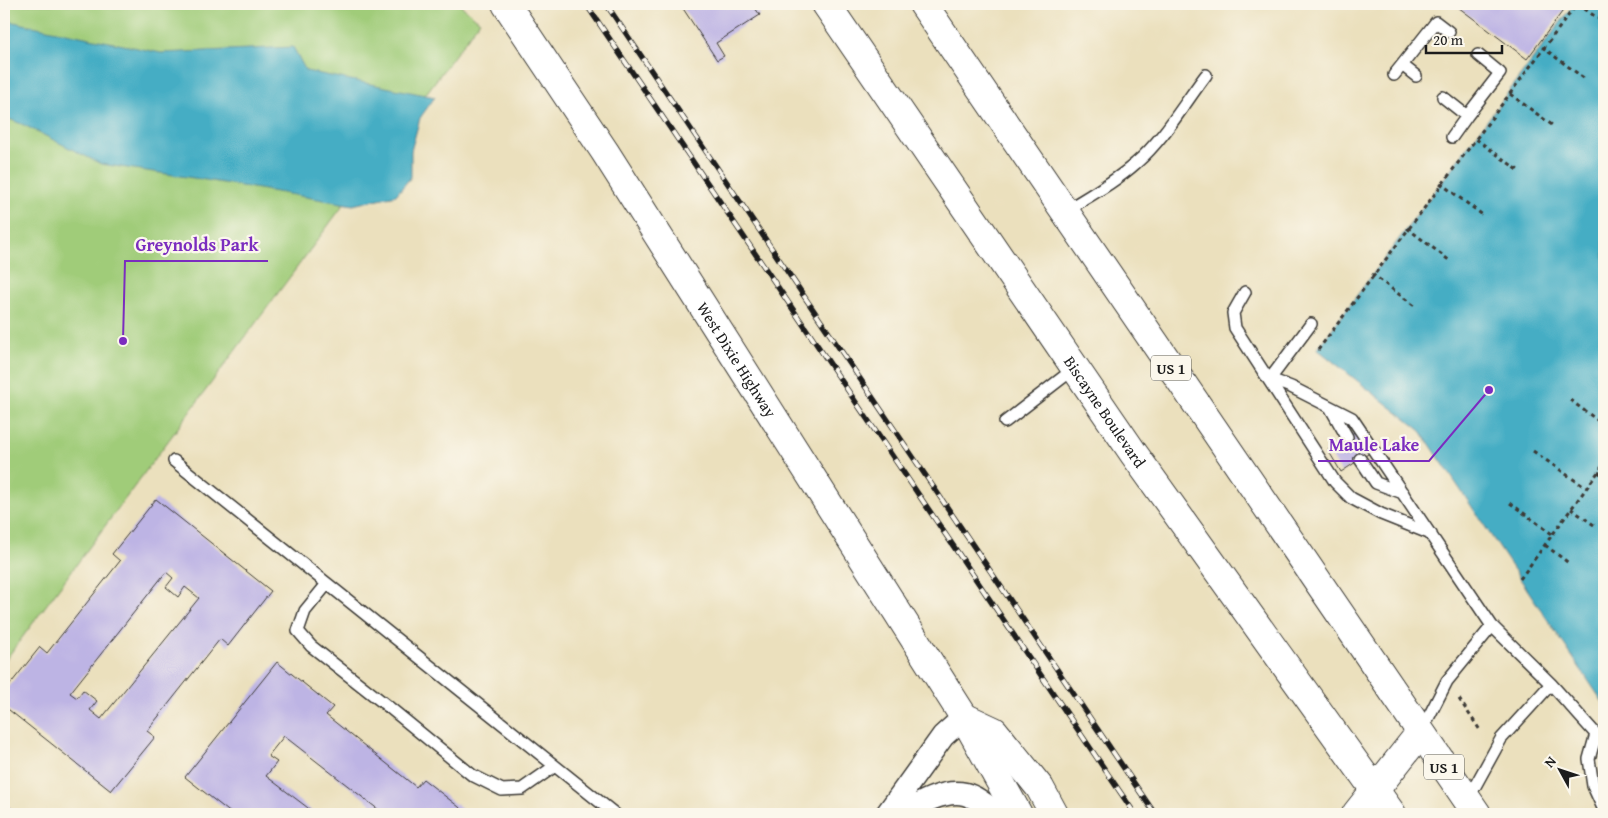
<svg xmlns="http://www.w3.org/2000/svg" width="1608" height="818" viewBox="0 0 1608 818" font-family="'Gentium Book Plus',serif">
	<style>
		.green { fill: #a0cc79; stroke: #5e744a }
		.water { fill: #45adc4; stroke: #306470 }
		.building { fill: #bdb4e4; fill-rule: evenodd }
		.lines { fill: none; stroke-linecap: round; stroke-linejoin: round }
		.lane-casing { stroke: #3b3934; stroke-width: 14 }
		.street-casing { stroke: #3b3934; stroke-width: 25 }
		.secondary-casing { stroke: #3b3934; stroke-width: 30 }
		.primary-casing { stroke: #3b3934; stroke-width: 30 }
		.path { stroke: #3b3934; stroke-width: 3; stroke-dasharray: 4 4; stroke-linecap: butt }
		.lane { stroke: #fff; stroke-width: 11 }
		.street { stroke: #fff; stroke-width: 22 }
		.secondary { stroke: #fff; stroke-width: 28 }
		.primary { stroke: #fff; stroke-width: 28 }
		.rail-casing { stroke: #1c1c1c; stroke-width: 5.5 }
		.rail { stroke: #fbf7ec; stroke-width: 4; stroke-dasharray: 11; stroke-linecap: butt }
		.labels { text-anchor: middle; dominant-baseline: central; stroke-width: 4.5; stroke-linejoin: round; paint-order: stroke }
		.shield { fill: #fbf7ec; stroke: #5f5e5a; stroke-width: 1 }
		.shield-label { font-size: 15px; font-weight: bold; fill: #1c1c1c }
		.street-label { font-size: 16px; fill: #1c1c1c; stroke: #fbf7ec }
		.leader { fill: none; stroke: #7b2cbf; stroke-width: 2 }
		.callout-dot { fill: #7b2cbf; stroke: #fbf7ec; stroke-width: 2 }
		.callout-label { font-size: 18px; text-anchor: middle; font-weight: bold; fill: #7b2cbf; stroke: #fbf7ec; stroke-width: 4.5; stroke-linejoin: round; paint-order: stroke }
	</style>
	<rect width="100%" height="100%" fill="#fbf7ec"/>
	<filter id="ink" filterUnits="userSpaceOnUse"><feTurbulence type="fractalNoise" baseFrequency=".02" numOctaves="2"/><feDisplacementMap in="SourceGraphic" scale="10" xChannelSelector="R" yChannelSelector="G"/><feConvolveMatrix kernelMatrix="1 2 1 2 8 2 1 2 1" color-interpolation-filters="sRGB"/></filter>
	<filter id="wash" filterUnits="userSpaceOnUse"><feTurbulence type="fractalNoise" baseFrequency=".0096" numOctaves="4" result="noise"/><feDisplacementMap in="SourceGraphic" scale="20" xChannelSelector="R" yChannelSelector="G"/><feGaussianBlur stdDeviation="1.12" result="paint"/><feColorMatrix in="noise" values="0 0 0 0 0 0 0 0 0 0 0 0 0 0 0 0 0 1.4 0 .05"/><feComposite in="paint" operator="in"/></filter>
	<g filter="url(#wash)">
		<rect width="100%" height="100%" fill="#ebe0bd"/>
		<path class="green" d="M4 4H459L480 21 4 662Z"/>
		<path class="water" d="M1574 4H1604V704L1421 431 1317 349Z
			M4 20 161 53 293 47 306 71 435 97 420 118 411 151V177L396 195 353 205 200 179 101 164 24 125 4 117Z"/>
		<g id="blocks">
			<path class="building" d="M680 4H752L760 15 716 43 724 56 717 60Z
				M1454 4H1568L1527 59Z
				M1356 431 1371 452 1341 472 1328 450Z
				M156 499 271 591 228 646 220 639 147 731 155 737 111 791 4 706V692L40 647 47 653 120 561 112 554ZM166 572 173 578 166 587 178 597 185 587 199 598 101 719 90 710 97 701 83 690 77 698 70 693Z
				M277 662 333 707 326 715 416 787 423 779 468 814H384L284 736 268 756 277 762 266 776 316 814H232L185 777Z
				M7 805 16 813 15 814H4V809Z"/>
		</g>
	</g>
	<g filter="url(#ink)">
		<use href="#blocks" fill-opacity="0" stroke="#3b3934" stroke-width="1"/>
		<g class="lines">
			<g class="lane-casing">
				<path id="lane" d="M1394 75 1402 65
					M1416 76 1402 65 1436 22 1449 32
					M1443 97 1467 116 1500 73 1478 55
					M1452 137 1467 116
					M1065 211C1089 196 1115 182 1136 163 1163 140 1184 104 1206 75
					M1245 292 1233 313 1235 328 1335 482 1351 498 1381 514 1431 534
					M1270 379 1291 387 1352 418 1492 626 1551 684 1604 743
					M1270 379 1311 324
					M1330 407 1347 437
					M1005 422 1075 368
					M1360 459 1376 483 1403 493
					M174 461 615 814
					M327 584 305 611 298 631 311 646 390 708 472 775 502 790 522 789 555 766
					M1421 732 1447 681 1492 626
					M1596 734 1589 759 1593 786 1604 810
					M1468 799 1501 739 1551 684"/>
			</g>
			<g class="street-casing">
				<path id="street" d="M887 814 943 736 964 717
					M903 814C918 804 945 789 965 794 977 797 988 807 998 814"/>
			</g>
			<g class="secondary-casing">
				<g id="secondary">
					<path id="s1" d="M506 4 605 152 964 717 1018 814"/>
					<path d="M964 717 994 731 1040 788 1054 814"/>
					<path d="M1356 814 1420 733"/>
				</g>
			</g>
			<g class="primary-casing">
				<g id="primary">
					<path id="s2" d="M826 4 1134 454 1392 814"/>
					<path d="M923 4 1477 814"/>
				</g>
			</g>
			<path class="path" d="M1578 4 1604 23
				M1542 47 1585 79
				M1510 94 1552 125
				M1476 139 1518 170
				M1440 183 1484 216
				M1407 228 1450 261
				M1372 274 1416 307
				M1318 350 1577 4
				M1570 400 1604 425
				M1533 451 1586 488
				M1598 472 1604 476
				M1510 503 1552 534
				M1571 509 1597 527
				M1545 545 1570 564
				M1520 579 1604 464
				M1459 699 1480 730"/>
			<use href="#lane" class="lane"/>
			<use href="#street" class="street"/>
			<use href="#secondary" class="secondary"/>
			<use href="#primary" class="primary"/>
			<g class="rail-casing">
				<path id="rail" d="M586 4 1135 814
					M606 4 1155 814"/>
			</g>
			<use href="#rail" class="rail"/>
		</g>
	</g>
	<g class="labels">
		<g class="shield">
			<rect x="1151" y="355.5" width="40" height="25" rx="4"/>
			<rect x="1424" y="754.5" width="40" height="25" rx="4"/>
		</g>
		<g class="shield-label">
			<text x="1171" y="368">US 1</text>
			<text x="1444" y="767">US 1</text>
		</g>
		<g class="street-label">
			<text stroke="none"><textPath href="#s1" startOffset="424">West Dixie Highway</textPath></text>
			<text stroke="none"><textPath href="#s2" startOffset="494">Biscayne Boulevard</textPath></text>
		</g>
	</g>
	<path class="leader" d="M123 341L125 261H268M1489 390L1429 461H1318"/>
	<g class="callout-dot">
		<circle cx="123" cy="341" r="5"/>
		<circle cx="1489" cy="390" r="5"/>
	</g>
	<g class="callout-label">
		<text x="197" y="251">Greynolds Park</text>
		<text x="1374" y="451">Maule Lake</text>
	</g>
	<rect width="1608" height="818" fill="none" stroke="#fbf7ec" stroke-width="20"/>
	<g transform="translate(1560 770) rotate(310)" stroke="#fbf7ec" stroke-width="4" paint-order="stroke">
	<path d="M0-4L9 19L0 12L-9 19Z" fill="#1c1c1c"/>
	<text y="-8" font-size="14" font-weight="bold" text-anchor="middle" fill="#1c1c1c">N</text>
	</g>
	<path d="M1426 45v8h76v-8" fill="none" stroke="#1c1c1c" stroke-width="2.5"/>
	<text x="1433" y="45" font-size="15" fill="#1c1c1c" stroke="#fbf7ec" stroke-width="4" paint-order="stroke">20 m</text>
</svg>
